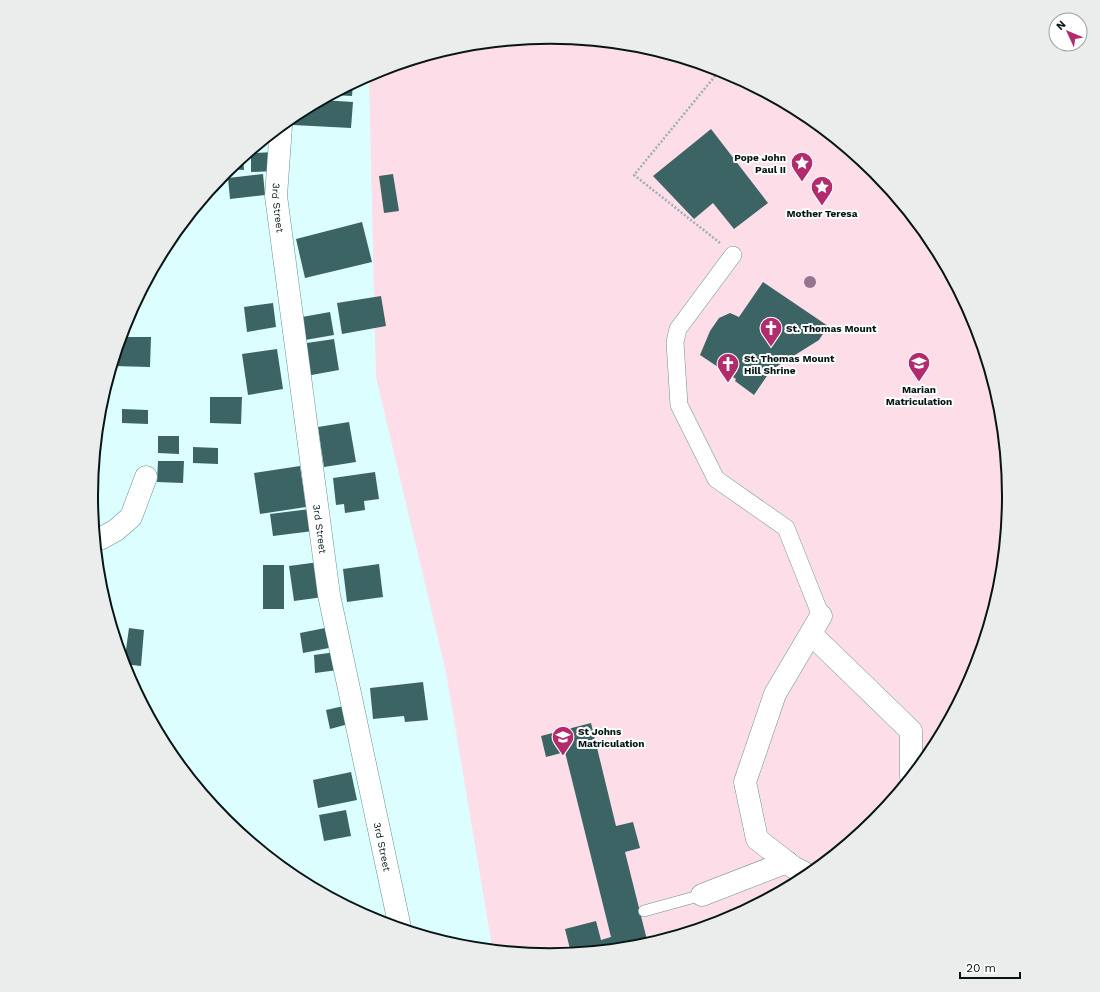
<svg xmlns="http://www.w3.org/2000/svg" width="1100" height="992" viewBox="0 0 1100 992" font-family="'Work Sans',sans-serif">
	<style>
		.green { fill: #fcdde8 }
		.building { fill: #3d6464 }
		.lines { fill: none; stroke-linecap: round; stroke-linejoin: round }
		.service-casing { stroke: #6a9292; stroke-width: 12 }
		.pedestrian-casing { stroke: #6a9292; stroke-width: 18 }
		.minor-casing { stroke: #6a9292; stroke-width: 23 }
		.path { stroke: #97b3b3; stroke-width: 2.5; stroke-dasharray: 2 2; stroke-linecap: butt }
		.service { stroke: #fff; stroke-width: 11 }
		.pedestrian { stroke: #fff; stroke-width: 17 }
		.minor { stroke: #fff; stroke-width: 22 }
		.tree { fill: #96738e }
		.labels { text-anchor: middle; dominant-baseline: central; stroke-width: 4; stroke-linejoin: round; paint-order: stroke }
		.poi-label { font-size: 10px; font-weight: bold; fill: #061616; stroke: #fff; text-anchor: start }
		.street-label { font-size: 10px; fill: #061616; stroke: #fff }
		.rim { fill: none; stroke: #061616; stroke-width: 2 }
	</style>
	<rect width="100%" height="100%" fill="#dcfefe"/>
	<path class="green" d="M550 37 640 46 726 72 805 114 875 172 932 241 974 321 1000 407 1009 496 1000 586 974 672 932 751 874 821 805 878 725 920 639 946 550 955 481 948 492 946 446 672 376 377 369 75 461 46Z"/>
	<path class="building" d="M353 84 352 96 332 95Z
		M322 100 353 102 351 128 293 125 294 116Z
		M711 129 768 203 734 229 713 203 694 219 653 176Z
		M276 152 275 171 251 172V153Z
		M243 157 244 170 228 169Z
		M263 174 265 195 230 199 228 178Z
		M393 174 399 211 384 213 379 176Z
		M362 222 372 262 305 278 296 239Z
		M763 282 828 326 819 340 771 370 754 395 735 381 736 379 700 355 710 331 719 318 730 313 739 317Z
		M381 296 386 326 342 334 337 303Z
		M273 303 276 327 247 332 244 307Z
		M330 312 334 335 305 340 302 317Z
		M121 337H151L150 367 112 366Z
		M334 339 339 370 306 376 300 344Z
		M277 349 283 389 248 395 242 354Z
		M210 397H242L241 424 210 423Z
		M122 409 148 410V424L122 423Z
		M349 422 356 462 324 467 318 427Z
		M158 436H179V454L158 453Z
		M193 447 218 448V464L193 463Z
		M158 461H184L183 483 157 482Z
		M300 466 306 507 260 514 254 473Z
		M375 472 379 499 364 501 365 510 345 513 344 504 336 505 333 478Z
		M310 509 313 531 273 536 270 514Z
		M319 562 323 597 294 601 289 566Z
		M379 564 383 597 347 602 343 569Z
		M263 565H284V609H263Z
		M1001 571 1000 586 993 609 988 607Z
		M330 627 334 647 303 653 300 633Z
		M129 628 144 630 141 666 124 664Z
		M336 652 338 670 315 673 314 655Z
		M423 682 428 720 405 722 404 716 373 719 370 688Z
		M348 705 352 723 330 729 326 710Z
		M591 723 616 826 633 822 640 848 625 852 648 944 639 946 571 953 565 929 596 921 601 940 611 937 565 752 546 757 541 736Z
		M351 772 357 800 318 808 313 780Z
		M346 810 351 836 324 841 319 815Z"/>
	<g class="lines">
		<g class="service-casing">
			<path id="service" d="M644 911 702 895"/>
		</g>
		<g class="pedestrian-casing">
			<path id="pedestrian" d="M733 255 678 329 675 342 679 405 716 479 786 528 821 616"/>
		</g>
		<g class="minor-casing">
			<g id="minor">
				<path id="s1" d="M281 126 276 196 329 595 400 928"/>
				<path d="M95 539 102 538 116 530 131 517 146 477"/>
				<path d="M811 634 911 731V776"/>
				<path d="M808 875 793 867 757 839 745 782 775 694 821 616"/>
				<path d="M702 895 787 862"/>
			</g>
		</g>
		<path class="path" d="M720 243 634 175 720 70"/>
		<use href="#service" class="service"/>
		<use href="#pedestrian" class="pedestrian"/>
		<use href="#minor" class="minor"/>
	</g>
	<circle class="tree" cx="810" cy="282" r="6"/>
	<defs>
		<g id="sight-pin" transform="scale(1.15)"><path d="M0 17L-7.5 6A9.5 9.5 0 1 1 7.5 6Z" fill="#b22b6d" stroke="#fff"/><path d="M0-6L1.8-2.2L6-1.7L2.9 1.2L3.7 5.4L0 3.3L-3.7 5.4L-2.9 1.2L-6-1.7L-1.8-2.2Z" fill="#fff"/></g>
		<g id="church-pin" transform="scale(1.15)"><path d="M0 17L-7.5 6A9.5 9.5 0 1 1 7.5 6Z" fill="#b22b6d" stroke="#fff"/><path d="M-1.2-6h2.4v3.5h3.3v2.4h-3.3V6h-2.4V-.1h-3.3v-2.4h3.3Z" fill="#fff"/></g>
		<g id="school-pin" transform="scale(1.15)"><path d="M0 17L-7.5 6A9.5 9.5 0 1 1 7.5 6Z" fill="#b22b6d" stroke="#fff"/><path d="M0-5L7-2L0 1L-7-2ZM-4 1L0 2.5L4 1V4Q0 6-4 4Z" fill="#fff"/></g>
	</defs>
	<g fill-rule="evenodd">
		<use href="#sight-pin" x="802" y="163"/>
		<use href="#sight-pin" x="822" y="187"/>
		<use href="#church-pin" x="771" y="328"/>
		<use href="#school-pin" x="919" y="363"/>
		<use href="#church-pin" x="728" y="364"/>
		<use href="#school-pin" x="563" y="737"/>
	</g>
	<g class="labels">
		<g class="poi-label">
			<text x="786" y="157" text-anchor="end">Pope John<tspan x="786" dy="12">Paul II</tspan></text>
			<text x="822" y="213" text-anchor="middle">Mother Teresa</text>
			<text x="786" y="328">St. Thomas Mount</text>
			<text x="744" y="358">St. Thomas Mount<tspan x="744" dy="12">Hill Shrine</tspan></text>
			<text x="919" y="389" text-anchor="middle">Marian<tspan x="919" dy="12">Matriculation</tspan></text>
			<text x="578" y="731">St Johns<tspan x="578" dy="12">Matriculation</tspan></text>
		</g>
		<g class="street-label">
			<text stroke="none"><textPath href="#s1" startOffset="82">3rd Street</textPath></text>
			<text stroke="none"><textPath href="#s1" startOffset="406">3rd Street</textPath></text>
			<text stroke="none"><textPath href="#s1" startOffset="730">3rd Street</textPath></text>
		</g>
	</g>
	<path d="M0 0H1100V992H0ZM98 496a452 452 0 1 1 904 0a452 452 0 1 1-904 0Z" fill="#ebecec" fill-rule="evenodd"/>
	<path class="rim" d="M98 496a452 452 0 1 1 904 0a452 452 0 1 1-904 0Z"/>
	<g transform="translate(1068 32) rotate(314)"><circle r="19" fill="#ffffff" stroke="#9ba2a2"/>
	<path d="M0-3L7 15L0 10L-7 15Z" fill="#b22b6d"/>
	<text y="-6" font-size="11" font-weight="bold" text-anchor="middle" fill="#061616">N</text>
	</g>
	<path d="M960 972v6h60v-6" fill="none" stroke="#061616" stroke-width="2"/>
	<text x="966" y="972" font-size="12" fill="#061616" stroke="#ffffff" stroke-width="3" paint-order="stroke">20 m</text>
</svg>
